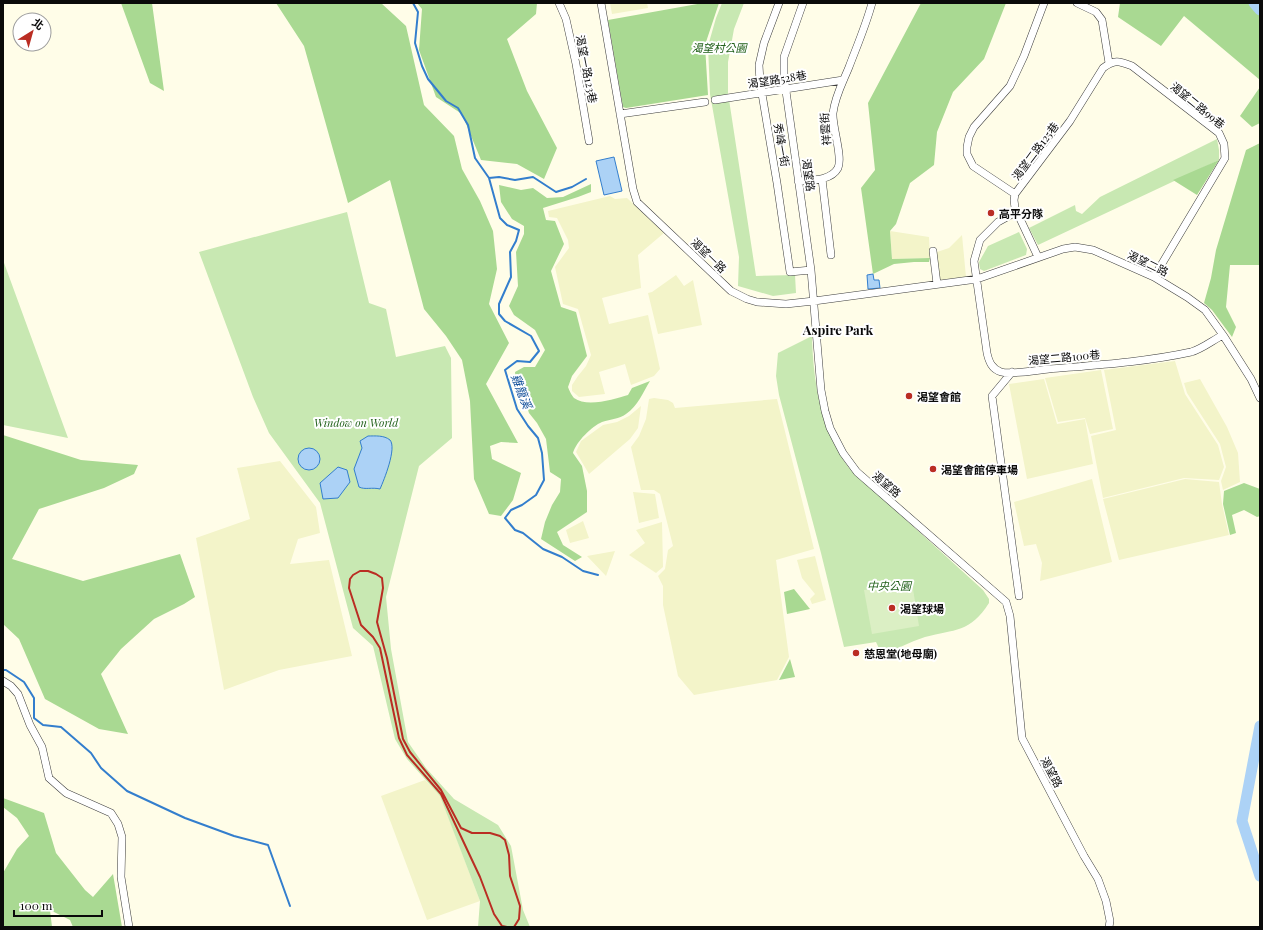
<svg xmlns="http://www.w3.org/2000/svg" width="1263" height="930" viewBox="0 0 1263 930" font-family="'Playfair Display','Noto Sans TC',serif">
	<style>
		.farmland { fill: #f3f4c9 }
		.green { fill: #c8e8b2 }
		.forest { fill: #a9d992 }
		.pitch { fill: #dbefc4 }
		.water { fill: #acd2f6; stroke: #337ecd }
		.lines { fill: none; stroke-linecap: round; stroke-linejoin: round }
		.stream { stroke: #337ecd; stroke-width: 2 }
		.river { stroke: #acd2f6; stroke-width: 11 }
		.minor-casing { stroke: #3d3d3d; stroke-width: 8 }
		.minor { stroke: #fff; stroke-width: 7 }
		.rail { stroke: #ba2d23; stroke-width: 2 }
		.poi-dot { fill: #ba2d23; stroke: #fff; stroke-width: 1.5 }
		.labels { text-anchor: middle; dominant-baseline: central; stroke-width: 4; stroke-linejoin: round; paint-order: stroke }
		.park-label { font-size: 11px; font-style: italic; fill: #22611b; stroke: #fff }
		.street-label { font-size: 11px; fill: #0a0a0a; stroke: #fff }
		.poi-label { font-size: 11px; font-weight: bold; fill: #0a0a0a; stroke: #fff; text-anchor: start }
		.water-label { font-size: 12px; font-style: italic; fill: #14519b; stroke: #fff }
		.quarter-label { font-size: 13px; font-weight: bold; fill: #0a0a0a; stroke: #fff }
	</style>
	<rect width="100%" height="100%" fill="#fffde8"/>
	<path class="farmland" d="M610 3H647L648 8 612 14Z
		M610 196 615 199 627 198 664 233 638 255 641 288 602 298 609 324 648 315 660 369 654 376 631 385 625 364 599 372 605 394 579 397 572 391V385L578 376 586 366 591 355 578 309 563 304 555 267 569 248 568 240 557 218 549 217 548 211Z
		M890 231 929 237 930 258 892 259Z
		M962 235 966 277 939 280 937 252 949 248Z
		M676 275 684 286 693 280 702 325 658 334 648 293 652 292Z
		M1175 361 1185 394 1218 445 1224 467 1219 480 1184 478 1103 498 1091 436 1116 430 1104 370Z
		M1101 370 1113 429 1090 434 1085 418 1058 422 1045 378Z
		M1044 379 1057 424 1085 419 1093 464 1027 479 1009 384Z
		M1200 379 1227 427 1238 453 1240 482 1223 490 1221 481 1226 467 1220 444 1187 393 1184 383Z
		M654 398 668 400 673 403 675 408 777 399 814 549 776 560 789 657 777 680 694 695 678 676 663 605V586L658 576 665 569 668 550 673 546 660 494 654 490H641L631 447 639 436 646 419 649 399Z
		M641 406 638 428 630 439 589 474 576 452 581 441 603 425 617 422 629 416Z
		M280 461 316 507 320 533 298 539 290 564 329 560 352 656 279 670 224 690 196 538 250 519 237 468Z
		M1092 479 1112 562 1040 581 1042 563 1036 544 1024 546 1014 502Z
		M1185 479 1219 482 1222 504 1229 535 1119 560 1103 499Z
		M633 492 655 494 659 518 639 523Z
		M583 521 589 538 570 543 566 530Z
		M662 522 663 567 656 573 629 555 645 543 636 530Z
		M615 551 606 576 587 556Z
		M815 556 826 600 812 604 810 599 815 594 802 578 797 560Z
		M425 780 440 795 480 901 427 920 381 796Z"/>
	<path class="green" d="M722 3H744L734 29 728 62V93L756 276 795 275 796 293 773 296 738 286 739 257 710 94 708 46 716 18Z
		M1217 139 1219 150V160L1038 245 1029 228 1075 205 1076 211 1082 214 1100 197Z
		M347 212 369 303 386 309 396 357 445 346 451 358 452 438 419 466 386 597 391 649 408 742 426 768 454 799 498 825 511 846 523 910 530 927H478L480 901 440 796 407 759 395 739 373 646 353 628 320 503 269 433 253 397 199 252Z
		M1019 232 1027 249 1026 255 984 271 980 269 979 262 988 246Z
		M3 260 68 438 3 425Z
		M812 336C813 382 821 430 849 468L983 590 989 599V603C970 633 955 629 925 637 910 642 896 649 882 655L876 642 844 647 821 553 779 395 776 376 778 353Z"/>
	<path class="forest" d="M121 3H152L164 91 150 83Z
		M276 3H381L406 26 424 105 454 136 462 169 480 201 493 231 497 269 489 304 509 343 486 384 518 443 501 442 490 446 492 459 521 473 513 500 501 516 489 514 474 479 470 401 462 360 446 336 424 309 390 180 348 203 304 46Z
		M417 3H537L536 14 507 39 527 91 557 148 544 179 517 164 481 160 462 114 436 97 419 50 422 9Z
		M703 3H719L705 45 708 95 626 108 623 107 608 20Z
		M921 3H1006L984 59 953 92 937 132 934 165 910 183 896 224 890 231 892 259 930 258 929 262H914L894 264 873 274 861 188 875 170 868 103Z
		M1120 3H1260V80L1184 16 1161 46 1118 17Z
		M1260 87V123L1252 127 1240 116Z
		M1260 143V265H1230L1226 307 1236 327 1232 337 1212 310 1204 303 1211 278 1216 250 1246 150Z
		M1219 160 1197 195 1173 180Z
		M591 184V192L578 197 543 208 546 220 555 221 564 244 551 271 561 307 576 312 587 356 572 376 568 387C569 390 572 396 574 398 587 408 615 399 628 395L632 388 650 381C643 392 638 406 626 414 619 419 611 419 602 422 592 426 576 442 573 453L582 466 587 491V512L557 532 563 545 582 557 575 561 541 539 545 522 552 505 560 492 561 479 550 472 546 439 537 423 529 413 522 392 516 381 515 372 524 367H535L545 350 535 330 514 315 509 306 518 286 516 252 524 234V226L512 219 501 202 499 185 521 190 533 188 547 198 563 197Z
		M3 435 81 460 138 465 134 474 104 488 39 509 12 559 83 581 180 554 195 597 184 604 154 619 121 649 101 674 128 734 99 729 45 699 19 639 3 624Z
		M1244 483 1260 489V516L1257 517 1244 510 1232 515 1236 533 1230 535 1223 504 1224 491Z
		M794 589 810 609 787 614 784 592Z
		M790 659 795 677 779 680Z
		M3 798 44 813 56 853 85 890 93 897 113 874 122 927H73L70 920 50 910 52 927H3V873L17 849 29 836 17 818 3 807Z"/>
	<path class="pitch" d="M912 583 919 626 872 634 864 590Z"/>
	<path class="water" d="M614 157 622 191 604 195 596 161Z
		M873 274 874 280H879L880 288 868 289 867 275Z
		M368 436C375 436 384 435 390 440 397 448 384 480 380 489 372 487 365 490 359 487L354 469 362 448 360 441Z
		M298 459a11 11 0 1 1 22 0a11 11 0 1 1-22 0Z
		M338 467 347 470 350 482 338 498 323 499 320 483Z"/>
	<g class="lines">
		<path class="stream" d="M413 3 418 12 415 43 422 66 428 79 446 101 458 108 468 125 475 158 489 178 500 218 507 225 519 230 516 241 510 252 511 277 499 304V314L505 321 531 336 539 351 530 362 517 361 505 370 517 409 528 426 538 438 542 453 544 480 536 495 522 505 511 510 505 518 515 530 523 533 543 549 562 557 583 571 598 575
			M489 178 499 177 515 180 533 177 556 192 572 187 586 179
			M3 670H6L24 682 34 698V718L43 725 61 727 91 753 101 768 127 791 185 818 234 836 268 845 290 906"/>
		<path class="river" d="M1254 3 1260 10
			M1260 726 1242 821 1260 876"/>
		<g class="minor-casing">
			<path id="minor" d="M559 3 566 19 576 64 589 141
				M601 3 633 189 637 202 731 291 747 299 757 302 786 304 814 301 977 279 1063 249 1075 247 1093 250 1154 277 1187 297 1205 310 1223 335 1251 379 1260 398
				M779 3 764 43 759 65 760 82 777 183 790 272 811 270
				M803 3 784 57V77L811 270 821 390 825 411 830 428 843 453 857 472 1006 602 1010 616 1022 738 1084 856 1098 879 1106 901 1110 921 1109 927
				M1077 3 1096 12 1102 20 1109 63
				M715 100 843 80
				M620 114 705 102
				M822 179 831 255
				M798 181C811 180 831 181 838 168 843 157 832 126 833 113 835 96 843 82 849 67 857 46 866 25 872 3
				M1015 194 973 166 967 154V147L969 137 974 127 1010 86 1024 56 1044 3
				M1016 212 998 222 980 240 974 261 987 353C989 362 992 369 1001 372 1011 375 1037 370 1049 369 1096 365 1145 362 1191 352 1202 349 1213 340 1223 335
				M933 251 937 284
				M1038 257 1015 208 1014 200 1015 194 1070 121 1103 68C1115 59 1119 61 1132 66L1219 133 1224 144 1225 158 1154 277
				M1012 372 992 396 1019 596
				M3 681 11 686 18 694 30 725 42 747 49 778 66 793 111 813 118 824 122 837 121 877 129 927"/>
		</g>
		<use href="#minor" class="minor"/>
		<path class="rail" d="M507 927 502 926 494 914 480 877 441 794 407 755 399 738 380 648 373 637 361 625 349 588 350 579 353 575 360 571H368L376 574 382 578 383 588 377 622 387 658 403 739 410 752 441 790 461 828 472 833H490L500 836 505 840 509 855 510 876 520 906 519 919 514 927H511"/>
	</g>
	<g class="poi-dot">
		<circle cx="991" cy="213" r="4"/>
		<circle cx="909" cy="396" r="4"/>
		<circle cx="933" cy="469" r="4"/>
		<circle cx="892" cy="608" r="4"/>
		<circle cx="856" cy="653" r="4"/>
	</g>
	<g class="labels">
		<g class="park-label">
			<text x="719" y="47">渴望村公園</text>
			<text x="356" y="422">Window on World</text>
			<text x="889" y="585">中央公園</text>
		</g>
		<g class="street-label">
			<text transform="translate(587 69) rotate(79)">渴望一路123巷</text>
			<text transform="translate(777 79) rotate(-9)">渴望路528巷</text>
			<text transform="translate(1198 105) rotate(39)">渴望二路99巷</text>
			<text transform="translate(825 129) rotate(-94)">祥雲街</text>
			<text transform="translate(782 145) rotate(80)">秀峰一街</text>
			<text transform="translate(1035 151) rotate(-53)">渴望二路125巷</text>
			<text transform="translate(809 175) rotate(82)">渴望路</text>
			<text transform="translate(709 255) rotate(44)">渴望一路</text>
			<text transform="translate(1148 263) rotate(26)">渴望二路</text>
			<text transform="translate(1064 357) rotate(-5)">渴望二路100巷</text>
			<text transform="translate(887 484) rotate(41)">渴望路</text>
			<text transform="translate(1052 772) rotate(62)">渴望路</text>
		</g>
		<g class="poi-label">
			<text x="999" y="213">高平分隊</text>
			<text x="917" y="396">渴望會館</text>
			<text x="941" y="469">渴望會館停車場</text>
			<text x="900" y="608">渴望球場</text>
			<text x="864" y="653">慈恩堂(地母廟)</text>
		</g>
		<g class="water-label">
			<text transform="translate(522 391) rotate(69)">雞籠溪</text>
		</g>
		<g class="quarter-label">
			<text x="838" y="329">Aspire Park</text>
		</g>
	</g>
	<rect width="1263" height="930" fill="none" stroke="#0a0a0a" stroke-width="8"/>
	<g transform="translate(32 32) rotate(37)"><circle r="19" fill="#ffffff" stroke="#9d9d9d"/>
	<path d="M0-3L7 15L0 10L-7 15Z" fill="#ba2d23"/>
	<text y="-6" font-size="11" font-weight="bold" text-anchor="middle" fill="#0a0a0a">北</text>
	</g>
	<path d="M14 910v6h88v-6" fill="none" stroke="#0a0a0a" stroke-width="2"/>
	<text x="20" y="910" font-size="12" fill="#0a0a0a" stroke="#ffffff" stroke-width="3" paint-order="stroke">100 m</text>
</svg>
